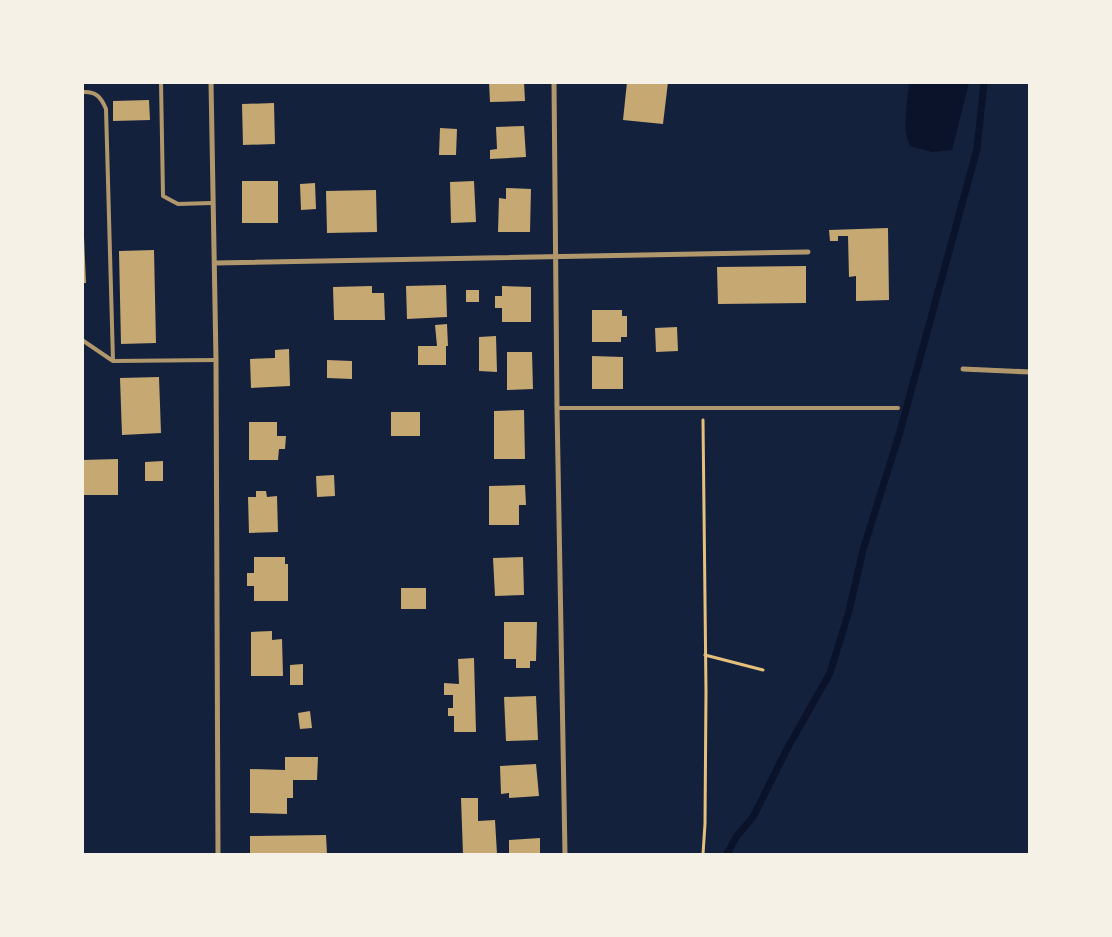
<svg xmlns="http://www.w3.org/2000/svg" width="1112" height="937" viewBox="0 0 1112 937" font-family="'Source Sans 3',sans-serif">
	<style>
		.water { fill: #0b132b }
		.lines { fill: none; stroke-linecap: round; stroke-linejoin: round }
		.stream { stroke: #0b132b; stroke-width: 7 }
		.building { fill: #c6a872 }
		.path { stroke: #e5c07b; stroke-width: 3 }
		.service { stroke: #b1986c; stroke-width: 4 }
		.minor { stroke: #b1986c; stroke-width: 5 }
	</style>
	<rect width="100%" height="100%" fill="#14213d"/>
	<path class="water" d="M909 83H969L952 150 932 152 910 146C901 128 908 102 909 83Z"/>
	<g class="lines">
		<path class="stream" d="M727 854 736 837 753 817 787 749 830 673 849 611 863 550 899 435 977 149 984 82"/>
	</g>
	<path class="building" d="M489 82H524L525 101 490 102Z
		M627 82H668L663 124 623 120Z
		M149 100 150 120 113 121V101Z
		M274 103 275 144 243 145 242 104Z
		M524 126 526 157 490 159V150L497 149 496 127Z
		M440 128 457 129 456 155H439Z
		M242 181H278V223H242Z
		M474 181 476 222 451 223 450 182Z
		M315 183 316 209 301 210 300 184Z
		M506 188 531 189 530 232H498L499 198 506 199Z
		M376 190 377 232 327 233 326 191Z
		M888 228 889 300 856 301V276L849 277 848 236H838V241H830L829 230Z
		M82 237H84L86 283H82Z
		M154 250 156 343 121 344 119 251Z
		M806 266V303L718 304 717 267Z
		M446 285 447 317 407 319 406 286Z
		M372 286V293H384L385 320H334L333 287Z
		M502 286 531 287V322H502V308H495V296H502Z
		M466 290H479V302H466Z
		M592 310H622V316H627V337H621V342H592Z
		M447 324 448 346H446V365H418V346H437L435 325Z
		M677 327 678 351 656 352 655 328Z
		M496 336 497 372 479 371V337Z
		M289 349 290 386 251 388 250 359 275 358V350Z
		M507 352H532L533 389 507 390Z
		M592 356 623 357V389H592Z
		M327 360 352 361V379L327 378Z
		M159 377 161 433 122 435 120 378Z
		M524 410 525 459H494V411Z
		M391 412H420V436H391Z
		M249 422H277V436H286L285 449H279L278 460H249Z
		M118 459V495H82V460Z
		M163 461V481H145V462Z
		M334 475 335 496 317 497 316 476Z
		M525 485 526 505H519V525H489V486Z
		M256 491H266L267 497 277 496 278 532 249 533 248 497H256Z
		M254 557H285V564H288V601H254V586H247V573H254Z
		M523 557 524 595 495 596 493 558Z
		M401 588H426V609H401Z
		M504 622H537L536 661H530V668H516V659H504Z
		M272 631V640L282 639 283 676H251V632Z
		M474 658 476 732H454V716H448V708H453V695H444V683L459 684 458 659Z
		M303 664V685H290V665Z
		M536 696 538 740 506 741 504 697Z
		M310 711 312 728 300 729 298 713Z
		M285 757H318L317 780H293V798H287V814L250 813V769L285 770Z
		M536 764 539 796 509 798V793L501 794 500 766Z
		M461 798H478V821L495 820 497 854H463Z
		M326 835 327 854H250V836Z
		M540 838V854H509V840Z"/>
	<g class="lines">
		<path class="path" d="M703 420 706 691 705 824 703 854
			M705 655 763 670"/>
		<path class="service" d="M161 82 163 196 178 204 212 203
			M82 92C96 91 101 97 106 109L113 361
			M82 340 113 361 216 360
			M557 408H898"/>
		<path class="minor" d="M211 82 216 360 218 854
			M554 82 557 408 565 854
			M215 263 808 252
			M963 369 1030 372"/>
	</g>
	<rect width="1112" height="937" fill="none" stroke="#f6f1e7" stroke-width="168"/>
</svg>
